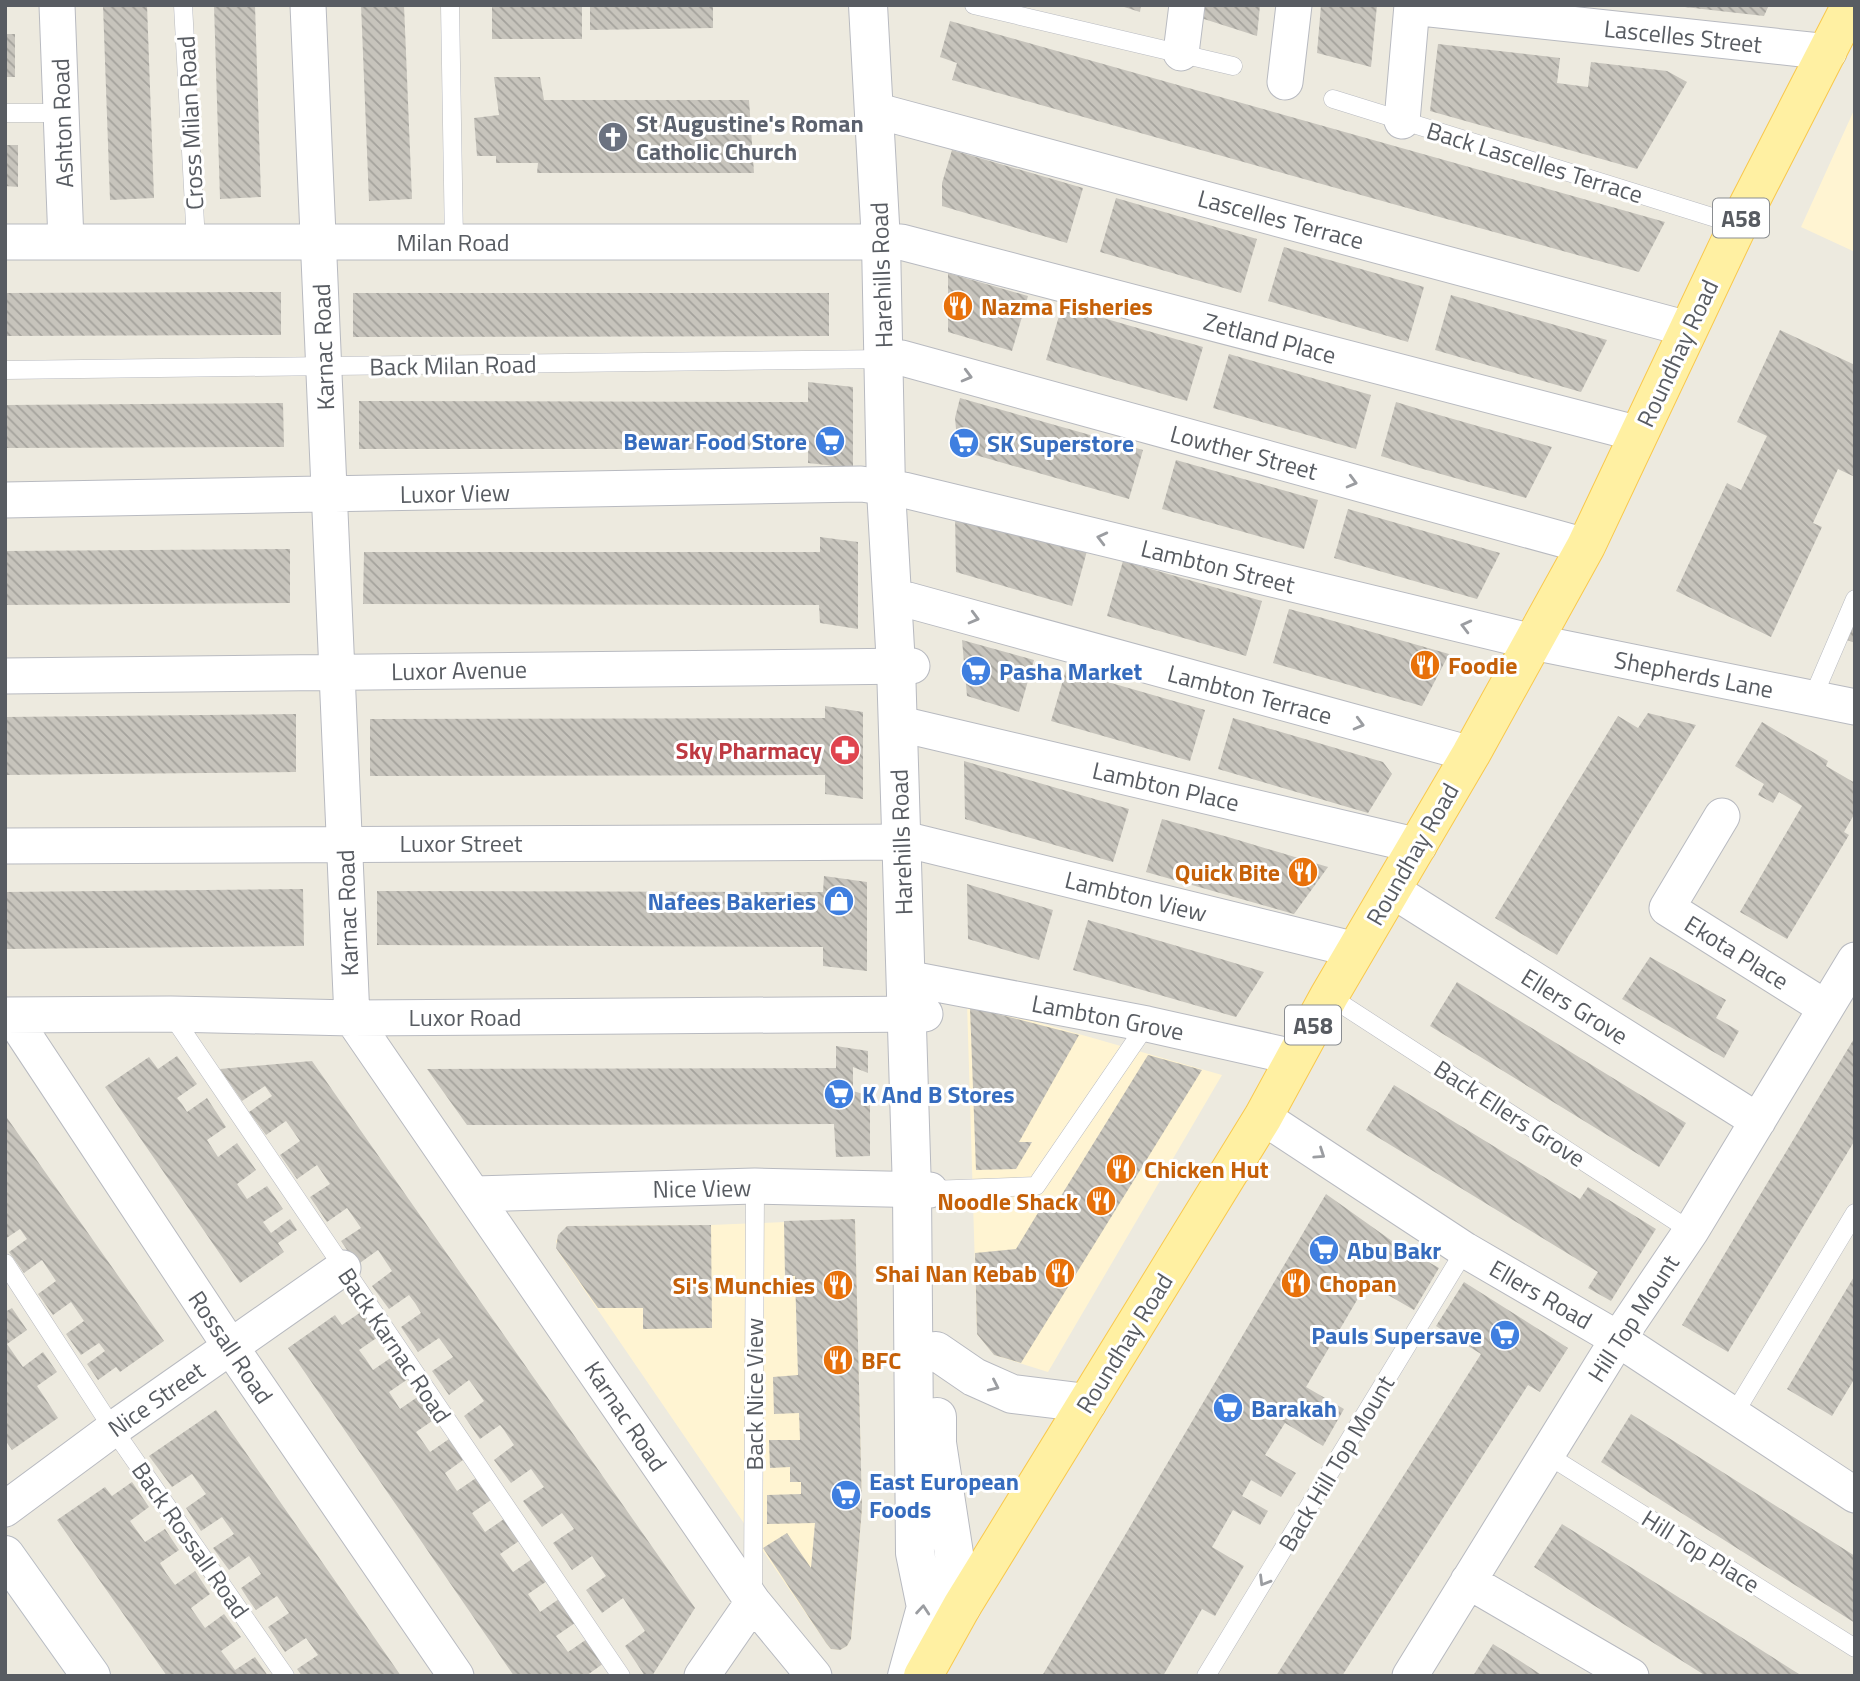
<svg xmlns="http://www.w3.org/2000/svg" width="1860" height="1681" viewBox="0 0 1860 1681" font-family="'Titillium Web',sans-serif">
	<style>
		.commercial { fill: #fff4d2 }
		.building { fill: url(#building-back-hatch) }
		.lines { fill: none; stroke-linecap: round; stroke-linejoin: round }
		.service-casing { stroke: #b8bac0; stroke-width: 19 }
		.minor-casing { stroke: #b8bac0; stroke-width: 37 }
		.tertiary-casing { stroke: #b8bac0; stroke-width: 40 }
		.secondary-casing { stroke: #b8bcc3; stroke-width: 40 }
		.primary-casing { stroke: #f9c84c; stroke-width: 40 }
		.service { stroke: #fff; stroke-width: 18 }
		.minor { stroke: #fff; stroke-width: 35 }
		.tertiary { stroke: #fff; stroke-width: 38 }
		.secondary { stroke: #fff; stroke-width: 38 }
		.primary { stroke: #fff0a2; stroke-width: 38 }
		.oneway { stroke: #9b9da1 }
		.labels { text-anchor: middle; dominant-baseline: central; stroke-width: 6; stroke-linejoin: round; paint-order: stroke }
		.shield { fill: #fff; stroke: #8a8d91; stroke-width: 2 }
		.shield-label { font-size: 23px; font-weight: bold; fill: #585c62 }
		.street-label { font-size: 24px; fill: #585c62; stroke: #fff }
		.worship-label { font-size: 24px; font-weight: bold; fill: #5b616d; stroke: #fff; text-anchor: start }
		.food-label { font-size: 24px; font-weight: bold; fill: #c56008; stroke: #fff; text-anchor: start }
		.shop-label { font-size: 24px; font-weight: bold; fill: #366cbe; stroke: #fff; text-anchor: start }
		.health-label { font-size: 24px; font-weight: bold; fill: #be3a42; stroke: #fff; text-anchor: end }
	</style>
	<defs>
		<pattern id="building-back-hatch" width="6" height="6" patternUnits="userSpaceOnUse" patternTransform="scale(1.75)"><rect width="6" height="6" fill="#c7c4bc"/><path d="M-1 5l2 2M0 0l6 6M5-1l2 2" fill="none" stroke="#a4a29c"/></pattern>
	</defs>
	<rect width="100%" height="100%" fill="#edeadf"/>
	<path class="commercial" d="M1855 108V252L1801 227Z
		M967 1002 1222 1075 1048 1372 994 1355 977 1334Z
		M855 1219 862 1508 851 1639 847 1646 840 1650 831 1649 826 1643 559 1253 556 1241 567 1226 711 1225Z"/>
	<path class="building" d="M103 5H147L154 198 110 200Z
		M214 5H255L261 197 220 199Z
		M361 5H404L412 199 369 201Z
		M500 5 582 7V39H492V7Z
		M590 5H713V28L590 30Z
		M1121 5H1141L1140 12 1121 6Z
		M1205 5H1260L1257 36 1204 19Z
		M1321 5H1377L1371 67 1317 53Z
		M1667 5H1769L1764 16Z
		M950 21 1018 40 1665 222 1639 272 1443 218 952 80 957 63 940 57Z
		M5 34H15V77H5Z
		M1438 44 1560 58 1557 83 1588 87 1591 62 1667 71 1687 82 1637 169 1430 111Z
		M494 77H540L544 100H749L754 173H537L538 163H496V156H477L474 118 499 115Z
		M5 145H18V187L5 186Z
		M952 150 1083 188 1067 243 942 206V183Z
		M1116 198 1257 239 1241 293 1100 252Z
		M1284 247 1424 287 1408 342 1268 301Z
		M948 273 1028 296 1012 351 948 332Z
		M281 292V335L5 336V293Z
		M353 293H829V336L353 337Z
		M1451 295 1607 340 1581 392 1435 350Z
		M1062 306 1203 347 1187 401 1046 360Z
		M1780 330 1855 365V477L1838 469 1813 523 1822 527 1771 637 1676 591 1727 483 1741 490 1767 436 1737 422Z
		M1229 354 1371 395 1356 449 1213 408Z
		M808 382 853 387V468L808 463V449H359V401L808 402Z
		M960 398 1143 450 1129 499 958 450 955 418Z
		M1396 402 1432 413 1552 447 1526 498 1416 467 1381 456Z
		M283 403 284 447 5 448V405Z
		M1176 460 1318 500 1304 549 1162 509Z
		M1348 509 1500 553 1477 599 1334 558Z
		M955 513 1087 551 1072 606 956 572Z
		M820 537 858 542V629L820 623 819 605 363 604 364 552H820Z
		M290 549V603L5 605V551Z
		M1123 561 1262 601 1246 656 1107 616Z
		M1289 609 1323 618 1449 654 1422 706 1273 663Z
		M1855 621V643L1847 640Z
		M962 640 1034 660 1019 712 967 696Z
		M1066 670 1205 710 1190 761 1051 721Z
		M825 706 863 712V799L825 794V775L370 776V719L825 718Z
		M1648 713 1696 725 1557 955 1495 918 1618 716 1638 728Z
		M296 714V772L5 775V717Z
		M1233 718 1383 762 1392 774 1368 813 1218 769Z
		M1762 722 1828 761 1826 766 1855 783V813L1844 832 1849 835 1787 939 1740 912 1802 806 1779 792 1773 803 1758 795 1764 784 1735 766Z
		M964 761 1129 809 1113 862 965 819Z
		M1162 819 1228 837 1328 867 1294 914 1146 872Z
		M824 876 867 882V971L823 966V947L377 945V891L815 892H823Z
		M967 884 1053 910 1039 960 968 939Z
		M303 889 304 946 5 949V892Z
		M1088 920 1208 955 1264 972 1236 1017 1073 970Z
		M1650 957 1726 1000 1716 1018 1739 1031 1724 1058 1622 999Z
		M1457 982 1686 1123 1659 1167 1430 1026Z
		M970 1007 1079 1035 1019 1142H1032L1016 1169 976 1170Z
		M1855 1037V1140L1728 1352 1682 1325Z
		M836 1046 868 1051V1073L853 1067V1091L870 1096V1156L836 1157 834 1124 467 1125 427 1069 836 1068Z
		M1148 1055 1202 1070 1021 1363 994 1355 977 1334 975 1253 1016 1249 1047 1198 1056 1204Z
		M177 1056 197 1084 177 1098 182 1104 187 1112 207 1098 226 1127 207 1140 218 1157 237 1143 256 1170 237 1184 247 1199 267 1186 283 1209 263 1222 271 1233 290 1219 297 1230 278 1243 284 1252 240 1283 105 1087 149 1057 158 1069Z
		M312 1061 695 1608 652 1676H645L625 1646 645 1631 623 1598 602 1613 586 1590 606 1576 592 1556 572 1570 553 1543 574 1529 562 1513 542 1527 523 1501 544 1487 531 1469 511 1483 494 1460 514 1445 504 1430 500 1425 480 1439 464 1416 484 1401 475 1388 469 1380 449 1395 432 1371 453 1357 439 1338 418 1352 401 1327 421 1313 415 1303 409 1295 389 1309 372 1286 392 1271 378 1250 357 1265 341 1241 361 1228 352 1215 347 1208 327 1222 310 1197 330 1184 317 1165 297 1179 280 1155 300 1141 286 1121 266 1135 249 1112 272 1096 265 1086 242 1101 220 1069Z
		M1394 1085 1580 1199 1588 1187 1656 1229 1611 1301 1588 1288 1598 1272 1366 1130Z
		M5 1115 164 1341 120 1372 116 1367 98 1380 87 1364 105 1351 99 1343 81 1355 66 1334 84 1321 71 1302 53 1315 38 1294 56 1281 42 1260 24 1273 9 1252 27 1239 20 1229 5 1239Z
		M1326 1194 1392 1241 1439 1268 1414 1310 1367 1283 1306 1387 1344 1409 1323 1446 1285 1423 1265 1455 1296 1473 1281 1497 1251 1480 1242 1496 1268 1511 1260 1525 1233 1510 1212 1547 1244 1566 1215 1616 1202 1609 1163 1676H1042Z
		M855 1219 862 1508 851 1639 847 1646 840 1650 831 1649 826 1643 763 1548 787 1533 811 1568 815 1523 767 1524V1495L801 1494V1482H790V1467L770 1468 769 1440H800L799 1413 774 1414 773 1377 798 1375 795 1276H785L784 1221Z
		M711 1225 712 1328 643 1329V1308H598L556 1248 558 1235 567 1226Z
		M1855 1275V1378L1832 1416 1787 1389Z
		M1464 1282 1568 1348 1540 1392 1528 1385 1342 1676H1276L1481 1354 1436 1326Z
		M12 1308 27 1330 7 1344 23 1367 43 1352 57 1372 37 1386 58 1418 12 1450 5 1440V1312Z
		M361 1312 378 1337 359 1350 365 1358 373 1370 392 1357 408 1379 389 1392 400 1409 419 1396 435 1419 416 1432 430 1452 449 1439 463 1460 445 1473 457 1491 476 1478 491 1500 472 1513 479 1523 485 1532 504 1519 519 1541 500 1554 513 1572 532 1559 547 1581 528 1594 540 1612 559 1599 575 1623 556 1636 568 1652 587 1639 604 1663 586 1676H514L288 1348 335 1315 342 1325Z
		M216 1410 329 1572 401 1676H302L297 1669 318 1655 306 1638 285 1652 268 1627 289 1613 277 1596 256 1610 248 1599 241 1588 261 1574 249 1556 229 1570 213 1548 234 1534 222 1517 201 1531 186 1508 206 1494 192 1474 172 1487 149 1456Z
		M1631 1414 1855 1556V1623L1601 1462Z
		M132 1482 149 1507 130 1521 145 1542 165 1529 179 1550 160 1563 166 1573 175 1585 195 1571 210 1594 191 1608 205 1628 224 1614 241 1637 221 1651 227 1659 235 1670 255 1657 268 1676H167L57 1520 105 1487 112 1496Z
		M1562 1524 1675 1595 1802 1676H1706L1579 1596 1534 1567Z
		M1493 1644 1514 1657 1543 1676H1473Z"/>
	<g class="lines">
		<g class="service-casing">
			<path id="service" d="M183 5 196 242
				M450 5 454 242
				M974 5 1233 66
				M1333 99 1738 225
				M5 113H62
				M5 370 888 359
				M1813 697 1855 599
				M1329 996 1691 1231
				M171 1014 621 1676
				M930 1190 1036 1186 1147 1024
				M5 1263 113 1429 285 1676
				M1734 1414 1855 1213
				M1546 1454 1855 1648
				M753 1595 755 1186
				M1206 1676 1465 1250"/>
		</g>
		<g class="minor-casing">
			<path id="minor" d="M57 5 66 242
				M308 5 352 1018 753 1602 814 1676
				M1412 7 1829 52
				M1181 53 1187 5
				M1285 82 1294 5
				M874 110 1688 329
				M1402 121 1412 5
				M5 242H901L1639 434
				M902 358 1586 546
				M5 500 861 484 904 490 1533 642 1855 707
				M908 600 1471 754
				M5 676 912 666
				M913 727 1419 846
				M1722 816 1667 908 1826 1008
				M5 846 916 842 1356 950
				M1392 890 1758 1121
				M921 981 1147 1024 1294 1057
				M5 1015 171 1014 352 1018 925 1014
				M11 1015 230 1346 456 1676
				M1263 1117 1465 1250 1618 1339 1855 1495
				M475 1194 755 1186 930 1190
				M5 1509 113 1429 343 1268
				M1468 1581 1631 1676
				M702 1676 753 1602
				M1410 1676 1618 1339 1691 1231 1855 960"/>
		</g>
		<g class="tertiary-casing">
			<path id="tertiary" d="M868 5 881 242 886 490 896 666 912 1191 915 1553 926 1607 907 1676
				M936 1351 974 1377 1012 1394 1087 1403
				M937 1417V1443L962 1606"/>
		</g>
		<g class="secondary-casing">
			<path id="secondary" d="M5 1555 91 1676"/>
		</g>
		<g class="primary-casing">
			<path id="primary" d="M923 1676 962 1606 1263 1117 1329 996 1471 754 1586 546 1738 225 1851 5"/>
		</g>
		<use href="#service" class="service"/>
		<use href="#minor" class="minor"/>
		<use href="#tertiary" class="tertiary"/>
		<use href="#secondary" class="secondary"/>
		<use href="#primary" class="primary"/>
	</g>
	<defs><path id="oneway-chevron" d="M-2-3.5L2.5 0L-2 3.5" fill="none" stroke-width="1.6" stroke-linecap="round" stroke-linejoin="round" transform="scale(1.75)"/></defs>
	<g class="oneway">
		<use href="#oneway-chevron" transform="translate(967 376) rotate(15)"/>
		<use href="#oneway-chevron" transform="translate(1352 482) rotate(15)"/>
		<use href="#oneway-chevron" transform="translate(1102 538) rotate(-166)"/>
		<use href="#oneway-chevron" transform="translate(974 618) rotate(15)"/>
		<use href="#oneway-chevron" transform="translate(1466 626) rotate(-166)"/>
		<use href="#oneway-chevron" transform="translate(1359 724) rotate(15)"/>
		<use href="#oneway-chevron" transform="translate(1320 1154) rotate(34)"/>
		<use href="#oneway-chevron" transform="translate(994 1386) rotate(25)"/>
		<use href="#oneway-chevron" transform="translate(1264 1581) rotate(121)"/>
		<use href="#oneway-chevron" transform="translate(923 1610) rotate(-85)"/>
	</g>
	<defs>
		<g id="church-disc" transform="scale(1.575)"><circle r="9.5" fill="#6b7280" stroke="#fff"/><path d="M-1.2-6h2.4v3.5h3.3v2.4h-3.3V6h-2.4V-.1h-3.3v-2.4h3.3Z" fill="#fff"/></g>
		<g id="restaurant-disc" transform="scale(1.575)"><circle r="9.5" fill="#e8710a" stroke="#fff"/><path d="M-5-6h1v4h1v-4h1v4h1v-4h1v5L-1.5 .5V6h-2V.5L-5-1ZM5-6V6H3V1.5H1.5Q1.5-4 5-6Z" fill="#fff"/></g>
		<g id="supermarket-disc" transform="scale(1.575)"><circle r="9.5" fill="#3f7fe0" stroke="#fff"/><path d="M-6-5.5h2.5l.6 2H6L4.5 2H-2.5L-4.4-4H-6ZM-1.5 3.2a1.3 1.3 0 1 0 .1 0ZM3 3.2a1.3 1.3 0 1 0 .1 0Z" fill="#fff"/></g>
		<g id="pharmacy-disc" transform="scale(1.575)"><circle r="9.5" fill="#e0444e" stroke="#fff"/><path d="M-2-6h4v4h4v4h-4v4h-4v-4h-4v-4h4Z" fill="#fff"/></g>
		<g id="shop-disc" transform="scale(1.575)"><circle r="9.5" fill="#3f7fe0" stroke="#fff"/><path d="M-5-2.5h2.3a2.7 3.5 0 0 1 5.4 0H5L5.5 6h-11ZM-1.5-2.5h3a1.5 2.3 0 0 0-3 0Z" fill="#fff"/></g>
	</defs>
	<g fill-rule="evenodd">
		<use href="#church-disc" x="613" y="137"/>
		<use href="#restaurant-disc" x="958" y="306"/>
		<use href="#supermarket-disc" x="830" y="441"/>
		<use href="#supermarket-disc" x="964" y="443"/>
		<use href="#restaurant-disc" x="1425" y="665"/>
		<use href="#supermarket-disc" x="976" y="671"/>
		<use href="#pharmacy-disc" x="845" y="750"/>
		<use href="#restaurant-disc" x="1303" y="872"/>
		<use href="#shop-disc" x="839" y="901"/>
		<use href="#supermarket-disc" x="839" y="1094"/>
		<use href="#restaurant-disc" x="1121" y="1169"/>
		<use href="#restaurant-disc" x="1101" y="1201"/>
		<use href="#supermarket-disc" x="1324" y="1250"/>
		<use href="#restaurant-disc" x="1060" y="1273"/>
		<use href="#restaurant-disc" x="1296" y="1283"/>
		<use href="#restaurant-disc" x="838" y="1285"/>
		<use href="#supermarket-disc" x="1505" y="1335"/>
		<use href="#restaurant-disc" x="838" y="1360"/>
		<use href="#supermarket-disc" x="1228" y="1408"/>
		<use href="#supermarket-disc" x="846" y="1495"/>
	</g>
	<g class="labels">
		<g class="shield">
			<rect x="1713" y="198.5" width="56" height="39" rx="5"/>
			<rect x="1285" y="1005.5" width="56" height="39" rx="5"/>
		</g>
		<g class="shield-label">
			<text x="1741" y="218">A58</text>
			<text x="1313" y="1025">A58</text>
		</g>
		<g class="street-label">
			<text transform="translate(1683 36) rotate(6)">Lascelles Street</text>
			<text transform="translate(62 123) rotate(-92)">Ashton Road</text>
			<text transform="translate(190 123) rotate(-93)">Cross Milan Road</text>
			<text transform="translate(1535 162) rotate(17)">Back Lascelles Terrace</text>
			<text transform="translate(1281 219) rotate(15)">Lascelles Terrace</text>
			<text x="453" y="242">Milan Road</text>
			<text transform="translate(881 275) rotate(-92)">Harehills Road</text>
			<text transform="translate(1270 338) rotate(15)">Zetland Place</text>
			<text transform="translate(323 347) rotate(-92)">Karnac Road</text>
			<text transform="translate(1677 353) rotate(-65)">Roundhay Road</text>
			<text transform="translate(453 365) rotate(-1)">Back Milan Road</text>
			<text transform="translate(1244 452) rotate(15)">Lowther Street</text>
			<text transform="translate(455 493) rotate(-1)">Luxor View</text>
			<text transform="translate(1218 566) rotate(14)">Lambton Street</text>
			<text transform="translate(459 670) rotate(-1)">Luxor Avenue</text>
			<text transform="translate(1694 674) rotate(11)">Shepherds Lane</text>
			<text transform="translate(1250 694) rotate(15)">Lambton Terrace</text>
			<text transform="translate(1166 786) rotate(13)">Lambton Place</text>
			<text transform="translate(901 842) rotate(-92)">Harehills Road</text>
			<text x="461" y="843">Luxor Street</text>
			<text transform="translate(1412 854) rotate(-60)">Roundhay Road</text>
			<text transform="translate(1136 896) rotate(14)">Lambton View</text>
			<text transform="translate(347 913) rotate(-92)">Karnac Road</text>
			<text transform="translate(1737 952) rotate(32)">Ekota Place</text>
			<text transform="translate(1575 1006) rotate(32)">Ellers Grove</text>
			<text x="465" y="1017">Luxor Road</text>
			<text transform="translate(1108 1017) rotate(11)">Lambton Grove</text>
			<text transform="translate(1510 1113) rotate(33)">Back Ellers Grove</text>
			<text transform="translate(702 1188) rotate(-1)">Nice View</text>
			<text transform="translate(1541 1294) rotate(30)">Ellers Road</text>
			<text transform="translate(1633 1318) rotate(-57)">Hill Top Mount</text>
			<text transform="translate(1124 1343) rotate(-58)">Roundhay Road</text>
			<text transform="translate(395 1345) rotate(56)">Back Karnac Road</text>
			<text transform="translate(231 1347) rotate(56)">Rossall Road</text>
			<text transform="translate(754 1394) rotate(-90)">Back Nice View</text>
			<text transform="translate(156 1399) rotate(-35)">Nice Street</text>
			<text transform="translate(626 1416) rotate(56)">Karnac Road</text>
			<text transform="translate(1336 1463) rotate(-59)">Back Hill Top Mount</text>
			<text transform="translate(191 1540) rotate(55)">Back Rossall Road</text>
			<text transform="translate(1701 1551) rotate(32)">Hill Top Place</text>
		</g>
		<g class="worship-label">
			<text x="636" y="123">St Augustine's Roman<tspan x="636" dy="28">Catholic Church</tspan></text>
		</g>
		<g class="food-label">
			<text x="981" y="306">Nazma Fisheries</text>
			<text x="1448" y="665">Foodie</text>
			<text x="1280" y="872" text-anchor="end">Quick Bite</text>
			<text x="1144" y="1169">Chicken Hut</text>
			<text x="1078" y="1201" text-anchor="end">Noodle Shack</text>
			<text x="1037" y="1273" text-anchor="end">Shai Nan Kebab</text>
			<text x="1319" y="1283">Chopan</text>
			<text x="815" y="1285" text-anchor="end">Si's Munchies</text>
			<text x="861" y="1360">BFC</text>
		</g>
		<g class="shop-label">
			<text x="807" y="441" text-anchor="end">Bewar Food Store</text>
			<text x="987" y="443">SK Superstore</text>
			<text x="999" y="671">Pasha Market</text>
			<text x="816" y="901" text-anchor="end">Nafees Bakeries</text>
			<text x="862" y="1094">K And B Stores</text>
			<text x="1347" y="1250">Abu Bakr</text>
			<text x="1482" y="1335" text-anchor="end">Pauls Supersave</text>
			<text x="1251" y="1408">Barakah</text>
			<text x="869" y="1481">East European<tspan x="869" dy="28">Foods</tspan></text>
		</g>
		<g class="health-label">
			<text x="822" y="750">Sky Pharmacy</text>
		</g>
	</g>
	<rect width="1860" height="1681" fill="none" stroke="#585c62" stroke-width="14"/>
</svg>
